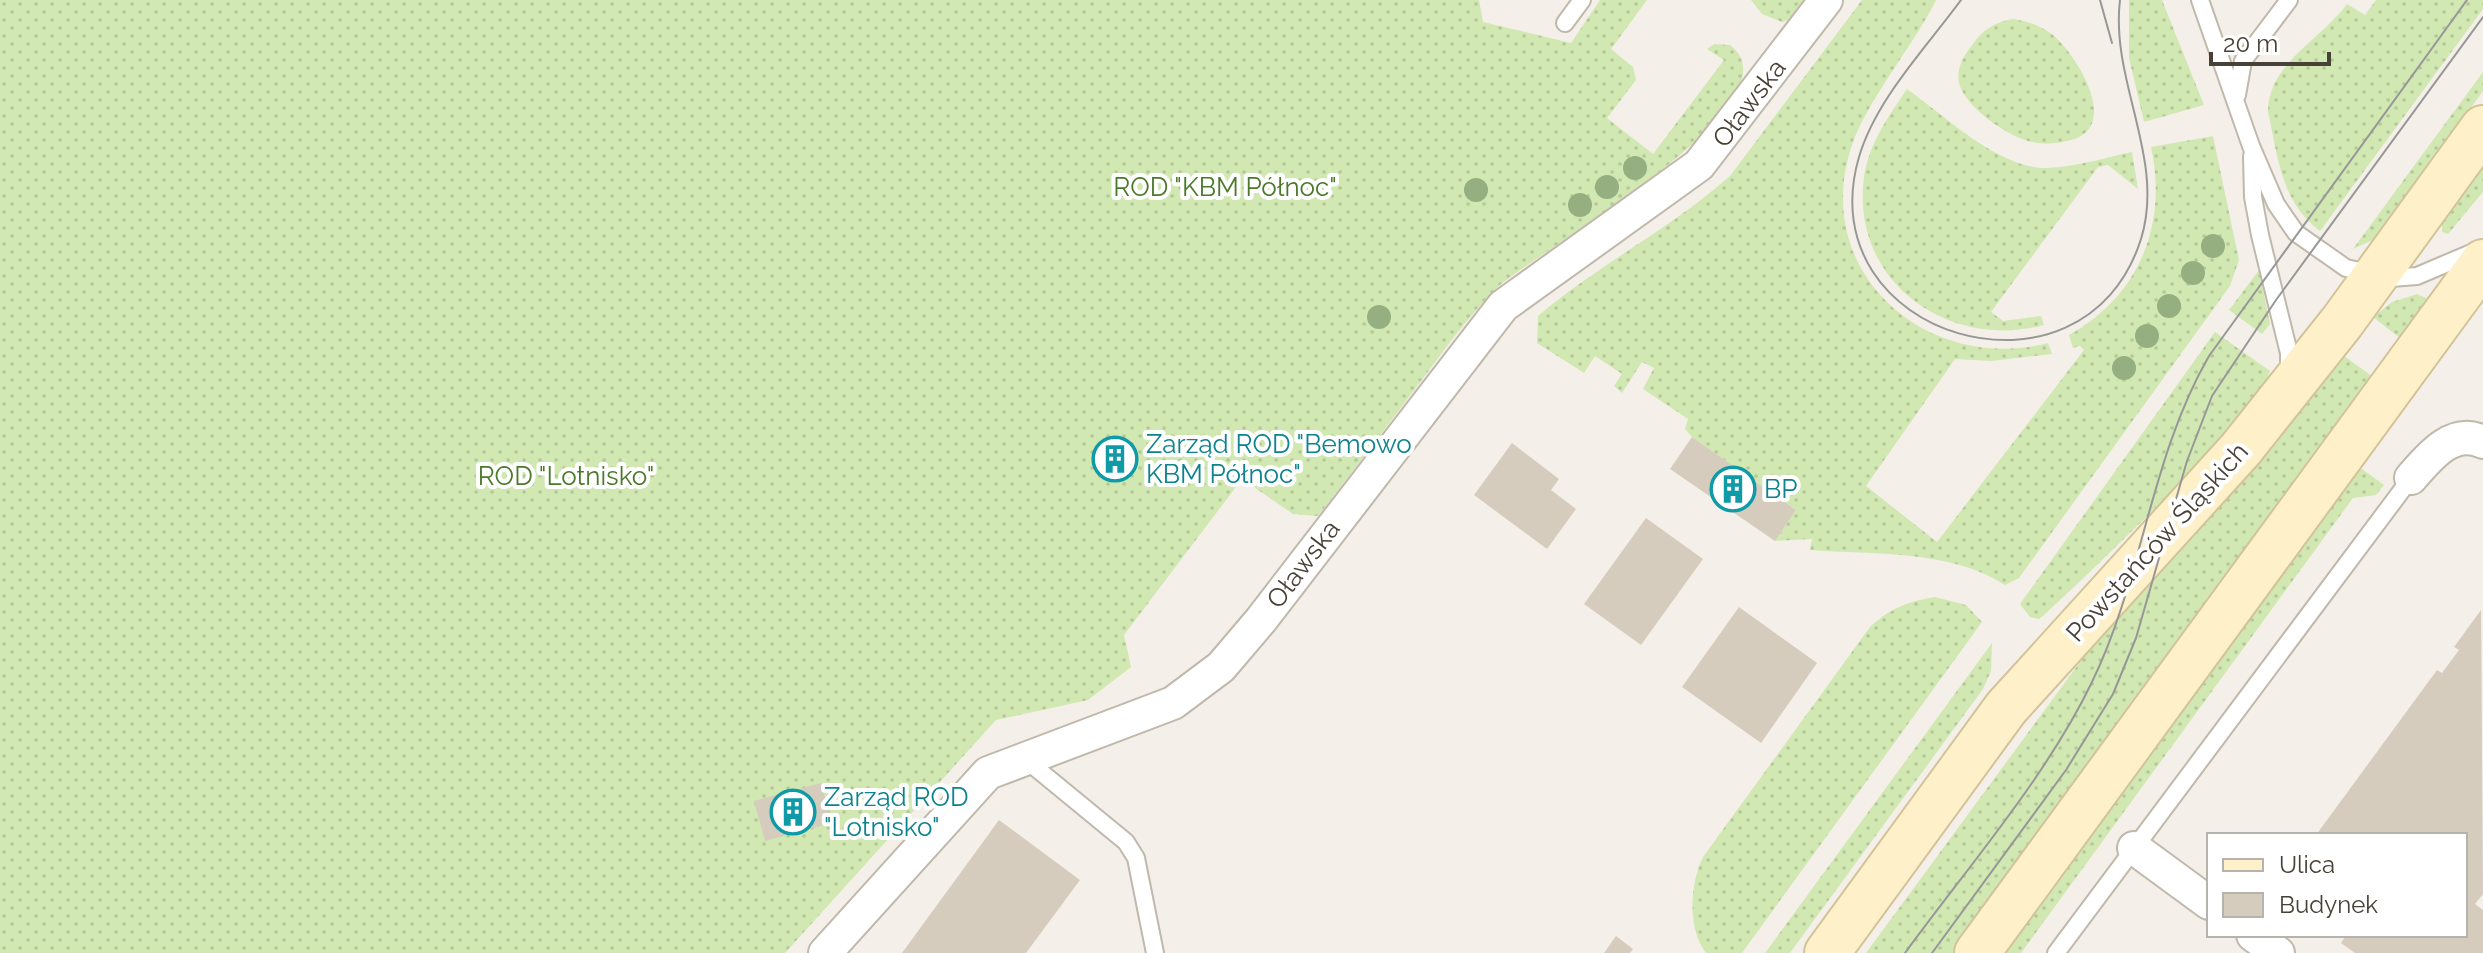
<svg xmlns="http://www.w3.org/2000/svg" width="2483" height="953" viewBox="0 0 2483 953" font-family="Raleway,sans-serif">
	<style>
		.grass { fill: url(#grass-dots) }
		.building { fill: #d6ccbe }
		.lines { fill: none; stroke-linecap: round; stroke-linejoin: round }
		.service-casing { stroke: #c0b8ab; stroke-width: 20 }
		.minor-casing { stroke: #c0b8ab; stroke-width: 36 }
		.secondary-casing { stroke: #d3c399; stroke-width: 48 }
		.service { stroke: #fff; stroke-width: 16 }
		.minor { stroke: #fff; stroke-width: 32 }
		.secondary { stroke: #fef0c9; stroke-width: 44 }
		.tram { stroke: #979797; stroke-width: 2 }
		.tree { fill: #96af80 }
		.labels { text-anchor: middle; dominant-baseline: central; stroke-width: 8; stroke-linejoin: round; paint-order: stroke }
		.street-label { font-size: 26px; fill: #484137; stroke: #fff }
		.park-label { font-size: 26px; fill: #4a792a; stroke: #fff }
		.culture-label { font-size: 26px; fill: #0d838f; stroke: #fff; text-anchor: start }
	</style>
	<defs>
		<pattern id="grass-dots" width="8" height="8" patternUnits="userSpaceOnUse" patternTransform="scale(2)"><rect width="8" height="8" fill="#d1e8b2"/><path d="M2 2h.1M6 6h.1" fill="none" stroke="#b5c89a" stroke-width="1.8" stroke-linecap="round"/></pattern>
	</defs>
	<rect width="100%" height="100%" fill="#f4f0e9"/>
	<path class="grass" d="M0 0H1479L1483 22 1571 43 1600 0H1647L1611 49 1633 67 1636 80 1607 118 1653 154 1724 60 1707 49 1714 44 1730 45C1806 102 1530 256 1498 287 1469 315 1445 349 1421 381 1387 426 1353 471 1318 516L1293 514 1242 479 1124 635 1131 667 1088 700 996 720 785 953H0Z
		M1751 0H1806L1791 19 1782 22 1762 14Z
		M1862 0H1936C1913 47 1866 101 1851 148 1811 274 1928 374 2048 343L2052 354 1991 361 1955 359 1866 486 1937 542 2084 350 2080 346 2073 348 2069 335C2139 296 2168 225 2151 147L2213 136 2239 260 2230 286 2019 578 2005 585C1949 549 1874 555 1810 550L1812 539 1775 541 1796 510 1692 437 1685 429 1688 419 1643 389 1654 368 1642 362 1622 393 1614 386 1622 374 1595 356 1584 373 1537 343 1538 316C1598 265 1670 229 1730 176Z
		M2129 0H2162L2204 105 2144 122 2129 58Z
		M2376 0H2483V9L2320 231C2281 202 2278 157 2268 112 2268 63 2320 41 2347 4L2365 15Z
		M2013 19C2028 21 2041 26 2053 35 2075 53 2118 121 2077 138 2062 144 2043 145 2028 141 2006 135 1965 107 1959 83 1956 68 1964 55 1973 44 1983 29 1996 22 2013 19Z
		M2483 72V91L2375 239 2353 249Z
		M1907 89C1944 115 1999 169 2046 168 2075 167 2104 158 2132 152L2138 189 2108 165 2098 167 1991 312 2003 321 2041 316 2044 325C1948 351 1850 281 1864 177 1869 143 1889 116 1907 89Z
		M2483 165V192L2448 234 2442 232V221Z
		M2259 270 2270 324 2262 334 2229 310Z
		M2417 294 2426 298V304L2400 338 2373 317 2392 302Z
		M2215 332 2270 371C2259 401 2233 426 2211 450 2158 507 2102 561 2044 615L2039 619 2030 617 2020 604Z
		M2344 356 2372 376 1953 953H1866L2094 643 2290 424Z
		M2358 466 2384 485 2376 495 2353 498 2021 953H2002Z
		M1935 597 1966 605 1982 622 1742 953H1706C1687 929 1690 883 1703 857L1870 627C1889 609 1909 601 1935 597Z
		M1992 643 1991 671 1983 689 1790 953H1765Z"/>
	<path class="building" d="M1692 437 1796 510 1775 541 1670 469Z
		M1119 441 1126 475 1112 477 1105 444Z
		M1512 443 1559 479 1551 490 1576 509 1547 549 1474 495Z
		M1646 518 1703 559 1641 645 1584 604Z
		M1739 607 1817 663 1761 743 1682 687Z
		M2481 610 2483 894 2475 904 2483 910V953H2355L2341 943 2346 935H2465V835H2316L2437 670 2442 673 2459 650 2454 647Z
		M821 783 832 823 765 841 754 801Z
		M999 820 1080 880 1026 953H902Z
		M1616 936 1633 949 1630 953H1604Z"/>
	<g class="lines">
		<g class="service-casing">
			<path id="service" d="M2200 0 2251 146 2276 204 2296 233 2346 268 2391 278 2417 276 2476 251
				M1565 23 1582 0
				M2237 95 2243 61 2289 0
				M2252 156 2253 197 2260 235 2289 353V372
				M1025 759 1126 842 1136 858 1155 953
				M2056 953 2411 478"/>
		</g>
		<g class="minor-casing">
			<path id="minor" d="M2411 478C2429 457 2453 427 2483 442
				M2134 848 2209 903
				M2253 935 2278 953
				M825 953 988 773 1173 703 1221 667 1261 620 1503 306 1699 165 1826 0"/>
		</g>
		<g class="secondary-casing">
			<path id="secondary" d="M1827 953 2006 708 2241 449 2342 322 2483 128
				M1977 953 2483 262"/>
		</g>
		<use href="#service" class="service"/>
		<use href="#minor" class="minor"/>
		<use href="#secondary" class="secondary"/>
		<path class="tram" d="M1961 0C1926 48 1876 99 1859 157 1806 338 2084 419 2141 239 2166 159 2110 81 2120 0
			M2100 0 2112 43
			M1905 953C1967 868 2047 776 2092 682 2143 577 2150 458 2209 356L2467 0
			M1932 953 2066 770 2113 694 2136 638 2187 461 2212 396 2276 300 2483 17"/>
	</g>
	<g class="tree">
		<circle cx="1635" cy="168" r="12"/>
		<circle cx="1607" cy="187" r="12"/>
		<circle cx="1476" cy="190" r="12"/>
		<circle cx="1580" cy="205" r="12"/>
		<circle cx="2213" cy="246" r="12"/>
		<circle cx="2193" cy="273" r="12"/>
		<circle cx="2169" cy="306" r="12"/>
		<circle cx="1379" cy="317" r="12"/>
		<circle cx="2147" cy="336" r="12"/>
		<circle cx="2124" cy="368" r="12"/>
	</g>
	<defs>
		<g id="building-ring" transform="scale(2.3)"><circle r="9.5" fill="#fff" stroke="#0f9aa8" stroke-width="1.5"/><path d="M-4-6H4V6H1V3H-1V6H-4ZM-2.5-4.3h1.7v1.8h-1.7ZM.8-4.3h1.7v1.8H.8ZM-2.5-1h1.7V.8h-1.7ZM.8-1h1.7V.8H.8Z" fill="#0f9aa8"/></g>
	</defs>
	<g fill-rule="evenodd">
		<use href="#building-ring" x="1115" y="459"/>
		<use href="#building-ring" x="1733" y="489"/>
		<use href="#building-ring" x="793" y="812"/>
	</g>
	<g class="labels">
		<g class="street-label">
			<text transform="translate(1749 103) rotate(-53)">Oławska</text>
			<text transform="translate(2157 542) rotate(-48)">Powstańców Śląskich</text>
			<text transform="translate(1303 564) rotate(-53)">Oławska</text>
		</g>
		<g class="park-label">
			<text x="1225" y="187">ROD "KBM Północ"</text>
			<text x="566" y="476">ROD "Lotnisko"</text>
		</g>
		<g class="culture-label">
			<text x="1146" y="444">Zarząd ROD "Bemowo<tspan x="1146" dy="30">KBM Północ"</tspan></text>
			<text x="1764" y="489">BP</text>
			<text x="824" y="797">Zarząd ROD<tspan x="824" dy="30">"Lotnisko"</tspan></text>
		</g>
	</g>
	<rect x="2207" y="833" width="260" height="104" fill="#ffffff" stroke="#b6b3af" stroke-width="2"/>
	<rect x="2223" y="859" width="40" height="12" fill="#fef0c9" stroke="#b6b3af" stroke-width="2"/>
	<text x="2279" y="873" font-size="24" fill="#484137">Ulica</text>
	<rect x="2223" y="893" width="40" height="24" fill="#d6ccbe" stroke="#b6b3af" stroke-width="2"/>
	<text x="2279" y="913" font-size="24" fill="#484137">Budynek</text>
	<path d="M2211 52v12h118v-12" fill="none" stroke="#484137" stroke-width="4"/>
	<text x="2223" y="52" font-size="24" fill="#484137" stroke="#ffffff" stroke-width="6" paint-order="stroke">20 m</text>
</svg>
